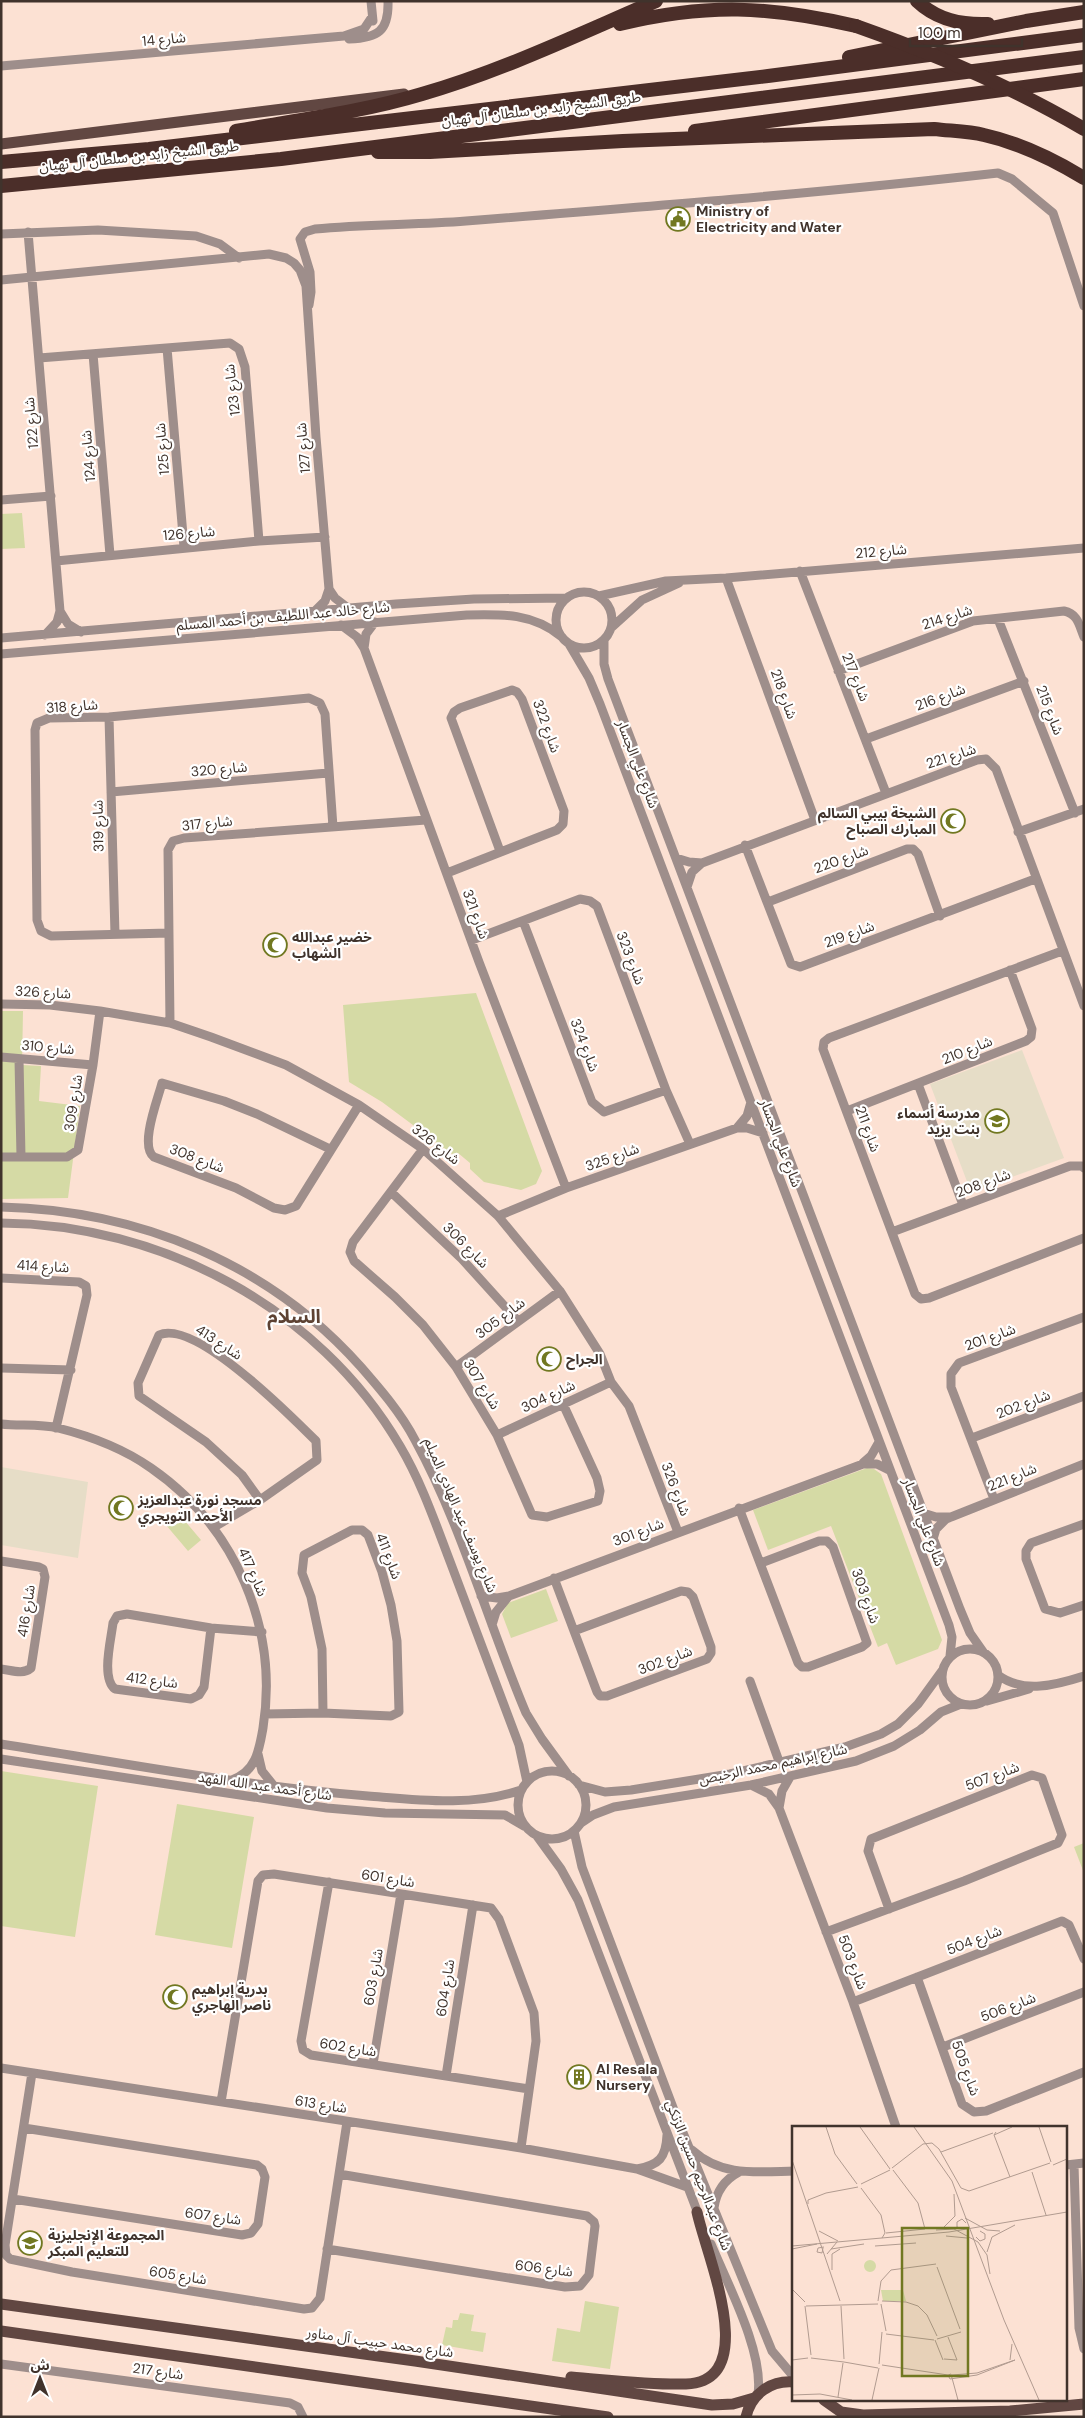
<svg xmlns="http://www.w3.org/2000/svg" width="1085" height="2418" viewBox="0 0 1085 2418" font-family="'DM Sans','Noto Sans Arabic',sans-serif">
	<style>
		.education { fill: #e6ddc7 }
		.green { fill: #d5daa5 }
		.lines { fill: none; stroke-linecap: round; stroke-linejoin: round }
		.minor { stroke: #9e8e8b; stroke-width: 9 }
		.major { stroke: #614742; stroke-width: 11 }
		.highway { stroke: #4b2e29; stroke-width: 14 }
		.highway-bridge { stroke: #4b2e29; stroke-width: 14 }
		.labels { text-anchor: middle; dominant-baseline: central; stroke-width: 4.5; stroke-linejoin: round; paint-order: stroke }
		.street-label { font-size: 14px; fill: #40332c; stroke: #fff }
		.poi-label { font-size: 14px; font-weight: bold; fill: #40332c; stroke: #fff; text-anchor: start }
		.district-label { font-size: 19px; font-weight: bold; fill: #5d4233; stroke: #fff }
		.inset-road { fill: none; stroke: #b19b90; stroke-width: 1 }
		.view { fill: #717821; fill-opacity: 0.15; stroke: #717821; stroke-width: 2.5 }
		.inset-edge { fill: none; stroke: #40332c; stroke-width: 2.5 }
	</style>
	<rect width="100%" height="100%" fill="#fce1d3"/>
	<path class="education" d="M1022 1050 1064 1158 971 1192 930 1084Z
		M1 1467 88 1482 78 1558 1 1545Z"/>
	<path class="green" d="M22 513 25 548 1 549V514Z
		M476 993 542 1171 536 1184 521 1190 484 1182 470 1169V1163L458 1153 452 1154 382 1102 349 1082 343 1005Z
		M1 1011H23L22 1065 41 1066 39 1101 80 1106 68 1198 1 1199Z
		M867 1468 874 1469 881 1474 942 1640 938 1649 896 1665 887 1643 878 1647 831 1526 768 1550 753 1510Z
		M179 1514 201 1540 188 1551 166 1525Z
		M546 1589 558 1621 511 1638 502 1614 508 1603Z
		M1 1771 98 1786 75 1937 1 1926Z
		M177 1804 254 1817 232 1948 155 1935Z
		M1084 1843V1873L1074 1847Z
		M585 2301 619 2307 610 2369 552 2361 557 2328 580 2332Z
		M460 2313 474 2315 471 2331 486 2333 483 2352 442 2345 446 2327 452 2328 453 2320H458Z"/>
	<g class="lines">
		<path class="minor" d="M371 1 373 21
			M349 39C378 38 389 31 388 1
			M1 66 344 36 364 29 372 17
			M28 232 60 611 57 622 45 635
			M1 234 98 230 196 236 220 244 239 258
			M1 280 269 254 286 258 294 263 300 270 306 286 316 437 329 589 325 601 315 611
			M309 305 311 292 310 272 300 239 305 232 315 229C365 224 416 225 466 221 644 207 821 193 998 173L1012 179 1053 213 1084 306
			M167 348 184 547
			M93 354 110 555
			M39 358 230 343 239 349 245 367 259 541
			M1 500 51 496
			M56 561 259 541 325 537
			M800 571 886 793
			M726 578 815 820
			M329 589 335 598 348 608
			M556 620a28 28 0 1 1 56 0a28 28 0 1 1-56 0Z
			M599 596 666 581 726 578 1084 548
			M60 611 68 624 81 632
			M998 619 1075 813
			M341 625 357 637 364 648 479 962 566 1188
			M611 628 642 600 679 583
			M1 638 396 604 474 599 566 598
			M604 641V664L608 679 960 1609 970 1633 984 1653
			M569 644 589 678 600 704 949 1625 952 1637 950 1656
			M364 648 366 634 375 622
			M1 654 467 615C502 614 533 613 562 637
			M838 671 973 621 1064 611C1078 614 1079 625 1084 637
			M109 717 115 934
			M866 739 1024 681
			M111 792 328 773
			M1018 832 1084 809
			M745 845 791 964 800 967 1035 879
			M676 858 689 862 702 863
			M447 873 557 830 563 824 564 811 522 699 517 692 512 690 460 708 454 712 451 718 500 851
			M687 887 692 872 702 863 977 760 986 759 996 769 1084 1006
			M768 902 907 849H913L918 854 940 916
			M523 921 592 1102 604 1112 666 1090
			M169 933 51 936 41 931 37 920 35 730 37 723 49 718 109 717 309 698 320 703 325 714 333 827
			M472 940 580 899 590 901 597 906 666 1090 690 1144
			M1062 951 829 1038 824 1042 823 1049 915 1294 921 1299 929 1298 1084 1238
			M1 1004 50 1005 100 1011 170 1023 211 1037 286 1065 359 1105 423 1149 498 1216 560 1291 600 1354 611 1382 629 1406 678 1532
			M170 1023 168 850 173 841 184 838 426 820
			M1 1057 93 1065
			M19 1059 21 1157
			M918 1084 963 1205
			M847 1111 1026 1041 1031 1037 1032 1029 1010 970
			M737 1128 747 1116 751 1102
			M330 1149 257 1114 224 1101 162 1083C158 1099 139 1146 154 1157L236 1188 274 1208 285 1210 296 1206 359 1105
			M423 1149 353 1242 350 1252 354 1261 395 1297 423 1325 456 1367 497 1435 532 1515 547 1517 598 1501 600 1491 597 1478 563 1404
			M1 1157H67L78 1150 93 1065 100 1011
			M391 1192 462 1259 518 1321
			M1 1207C138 1210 269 1263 361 1367 381 1390 401 1413 415 1440 462 1526 488 1623 526 1713L542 1739 569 1776
			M498 1216 566 1188 737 1128H747L763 1133
			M1 1223C160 1224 319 1307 400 1446 422 1483 436 1525 451 1564 474 1624 496 1685 519 1745L527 1782
			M892 1232 1070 1166H1082L1084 1168
			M1 1278 79 1282 86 1286 87 1295 56 1428
			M456 1367 560 1291
			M1 1368 71 1370
			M1 1424C19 1426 40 1424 58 1428 90 1436 124 1449 151 1468 235 1526 279 1628 263 1728 259 1751 256 1771 232 1780
			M497 1435 611 1382
			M972 1438 1084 1396
			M863 1463 871 1456 879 1442
			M994 1499 951 1387V1374L959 1363 1084 1317
			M739 1508 798 1663 802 1667H808L862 1647 867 1643 833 1547 827 1541H819L761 1563
			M923 1513 936 1517H951
			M1084 1524 1031 1543 1026 1551V1559L1045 1609 1060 1613 1084 1605
			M214 1527 260 1500 317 1460 316 1441C290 1415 195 1319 159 1335L138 1383 139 1396 206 1442 242 1475 260 1500
			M933 1539 936 1529 946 1519 1084 1464
			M1 1561 39 1567 43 1569 45 1577 31 1668C23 1675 11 1670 1 1669
			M554 1578 597 1692 600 1696H607L707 1659 711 1653V1647L693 1597 688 1592 681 1591 574 1631
			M481 1596 497 1598 509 1596 863 1464H877L889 1470
			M492 1625 496 1612 508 1597
			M211 1628 204 1687 199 1695 191 1699 115 1689C101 1678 111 1640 113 1623L117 1616 127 1614 211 1628 262 1632
			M942 1677a28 28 0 1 1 56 0a28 28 0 1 1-56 0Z
			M998 1675C1023 1694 1056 1685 1084 1676
			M750 1681 780 1764
			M987 1701 1029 1689
			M265 1714 323 1713 391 1716 399 1712 397 1641 391 1605 382 1572 368 1535 362 1530H352L304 1555 302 1573 311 1597 322 1649 323 1713
			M1 1744C123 1763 245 1786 368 1796 418 1800 473 1807 521 1790
			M258 1754 262 1771 274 1786
			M1 1759 327 1808 385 1813 505 1815 524 1826
			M518 1805a34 34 0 1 1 68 0a34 34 0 1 1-68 0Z
			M579 1785 605 1792 631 1790 730 1774 845 1747 881 1734 898 1724 918 1704 942 1671
			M751 1785 769 1794 779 1808 853 2002 896 2127
			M779 1808 782 1791 790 1777
			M581 1823 593 1815 614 1807 751 1785 856 1761 894 1746 920 1730 941 1712 961 1704
			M574 1831 582 1867 677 2118 772 2351 794 2377
			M537 1836 561 1869 578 1900 699 2216
			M329 1882 301 2041 303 2050 311 2055 529 2089
			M826 1932 964 1881 1058 1843 1062 1835 1042 1778 1032 1775 871 1839 868 1851 889 1909
			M917 1977 962 2104 974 2112 986 2111 1084 2072
			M853 2002 1062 1921 1069 1925 1084 1959
			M943 2047 1084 1992
			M373 2064 401 1894
			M1 2068 521 2148 637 2169 687 2187
			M32 2073 5 2245 6 2255 10 2259 72 2272 304 2309 312 2308 320 2298 347 2122
			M446 2076 473 1905
			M221 2102 258 1881 263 1875 274 1874 491 1908 499 1919 534 2013 536 2041 521 2148
			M692 2150C722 2177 756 2172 794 2171
			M1066 2165 1084 2163
			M1074 2165 1079 2328 1084 2349
			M637 2169C659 2165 666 2158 667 2135
			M13 2199 242 2235 251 2233 258 2224 265 2177 262 2169 257 2165 24 2128
			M714 2208C716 2192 724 2180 739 2172
			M711 2244C727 2283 764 2352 758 2394
			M327 2249 565 2287 580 2286 589 2275 595 2226 594 2222 587 2216 339 2174
			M1 2364 290 2403 298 2407 303 2417"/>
		<path class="major" d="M1 144 404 94
			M1 2304 415 2361 712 2405 733 2404 754 2398
			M1 2331 608 2417
			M571 2377C609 2380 648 2385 686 2384 763 2381 705 2252 697 2212
			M824 2400 841 2412 863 2415 1010 2411 1084 2404
			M746 2417C751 2394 771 2380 794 2382"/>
		<path class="highway" d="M917 1C937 20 961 25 988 24
			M620 24C708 3 768 6 856 26
			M849 57 1026 21 1084 12
			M236 131C298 120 362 112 422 94 502 71 579 34 656 1
			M695 131 1084 79
			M378 152H430L623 141 934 129C950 131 968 131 984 135 1020 143 1053 159 1084 178
			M1 162 149 149 768 76 1084 35
			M1 186 281 159 1084 57"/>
		<path class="highway-bridge" d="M856 26C935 54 1011 86 1084 129"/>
	</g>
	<defs>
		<g id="civic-ring" transform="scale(1.25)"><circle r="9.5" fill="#fff" stroke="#717821" stroke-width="1.5"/><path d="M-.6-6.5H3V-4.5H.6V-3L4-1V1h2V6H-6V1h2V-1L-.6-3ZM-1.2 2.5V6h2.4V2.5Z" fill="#717821"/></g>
		<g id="mosque-ring" transform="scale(1.25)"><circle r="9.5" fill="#fff" stroke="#717821" stroke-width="1.5"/><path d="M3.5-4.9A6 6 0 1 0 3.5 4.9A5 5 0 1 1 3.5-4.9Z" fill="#717821"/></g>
		<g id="school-ring" transform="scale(1.25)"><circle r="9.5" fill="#fff" stroke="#717821" stroke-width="1.5"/><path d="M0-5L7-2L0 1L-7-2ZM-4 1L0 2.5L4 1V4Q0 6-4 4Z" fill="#717821"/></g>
		<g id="building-ring" transform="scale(1.25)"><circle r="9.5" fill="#fff" stroke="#717821" stroke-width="1.5"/><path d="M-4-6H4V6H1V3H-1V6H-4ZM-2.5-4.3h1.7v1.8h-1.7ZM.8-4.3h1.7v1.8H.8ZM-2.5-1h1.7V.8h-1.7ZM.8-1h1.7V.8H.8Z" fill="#717821"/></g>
	</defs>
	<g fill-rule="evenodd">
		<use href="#civic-ring" x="678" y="219"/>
		<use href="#mosque-ring" x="953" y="821"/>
		<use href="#mosque-ring" x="275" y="945"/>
		<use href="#school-ring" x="997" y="1121"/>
		<use href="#mosque-ring" x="549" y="1359"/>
		<use href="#mosque-ring" x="121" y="1508"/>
		<use href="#mosque-ring" x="175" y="1997"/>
		<use href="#building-ring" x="579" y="2077"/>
		<use href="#school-ring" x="30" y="2243"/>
	</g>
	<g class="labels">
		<g class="street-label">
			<text transform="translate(164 39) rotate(-5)">شارع 14</text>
			<text transform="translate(541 109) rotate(-7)">طريق الشيخ زايد بن سلطان آل نهيان</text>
			<text transform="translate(139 156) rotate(-6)">طريق الشيخ زايد بن سلطان آل نهيان</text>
			<text transform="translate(232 390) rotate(-97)">شارع 123</text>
			<text transform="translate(31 423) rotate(-95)">شارع 122</text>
			<text transform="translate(303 448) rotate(-95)">شارع 127</text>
			<text transform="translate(162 449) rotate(-95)">شارع 125</text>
			<text transform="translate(88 456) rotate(-95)">شارع 124</text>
			<text transform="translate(189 533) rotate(-5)">شارع 126</text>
			<text transform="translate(881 551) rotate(-5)">شارع 212</text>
			<text transform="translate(283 616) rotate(-5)">شارع خالد عبد اللطيف بن أحمد المسلم</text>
			<text transform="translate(947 617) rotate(-18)">شارع 214</text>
			<text transform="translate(856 677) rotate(68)">شارع 217</text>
			<text transform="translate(784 694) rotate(70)">شارع 218</text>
			<text transform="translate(940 697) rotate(-20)">شارع 216</text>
			<text transform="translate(72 706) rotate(-4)">شارع 318</text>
			<text transform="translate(1050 710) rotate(69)">شارع 215</text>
			<text transform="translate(547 726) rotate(70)">شارع 322</text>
			<text transform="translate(951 756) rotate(-18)">شارع 221</text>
			<text transform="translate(638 764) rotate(69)">شارع علي الجسار</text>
			<text transform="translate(219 769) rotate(-5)">شارع 320</text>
			<text transform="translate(207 823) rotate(-6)">شارع 317</text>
			<text transform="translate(98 826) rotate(-91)">شارع 319</text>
			<text transform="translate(841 859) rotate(-20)">شارع 220</text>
			<text transform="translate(476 914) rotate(70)">شارع 321</text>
			<text transform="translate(849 934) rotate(-20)">شارع 219</text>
			<text transform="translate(631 958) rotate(69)">شارع 323</text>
			<text transform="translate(43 992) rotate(3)">شارع 326</text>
			<text transform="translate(585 1045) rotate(69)">شارع 324</text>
			<text transform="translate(48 1047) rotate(5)">شارع 310</text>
			<text transform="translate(967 1050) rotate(-22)">شارع 210</text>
			<text transform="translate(73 1103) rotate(-81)">شارع 309</text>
			<text transform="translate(868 1129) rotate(70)">شارع 211</text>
			<text transform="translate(781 1143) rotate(69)">شارع علي الجسار</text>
			<text transform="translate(436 1144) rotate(38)">شارع 326</text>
			<text transform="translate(612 1157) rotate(-20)">شارع 325</text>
			<text transform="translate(197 1158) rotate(21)">شارع 308</text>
			<text transform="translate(983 1183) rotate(-20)">شارع 208</text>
			<text transform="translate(466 1245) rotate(45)">شارع 306</text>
			<text transform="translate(43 1266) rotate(3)">شارع 414</text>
			<text transform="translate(500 1318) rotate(-37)">شارع 305</text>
			<text transform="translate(990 1337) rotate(-20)">شارع 201</text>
			<text transform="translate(219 1342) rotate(33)">شارع 413</text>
			<text transform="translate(482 1384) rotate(58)">شارع 307</text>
			<text transform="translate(548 1396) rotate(-25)">شارع 304</text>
			<text transform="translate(1023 1404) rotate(-21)">شارع 202</text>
			<text transform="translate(1012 1477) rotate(-22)">شارع 221</text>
			<text transform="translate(676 1489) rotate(69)">شارع 326</text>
			<text transform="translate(461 1515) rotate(67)">شارع يوسف عبد الهادي الميلم</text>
			<text transform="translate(924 1522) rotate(69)">شارع علي الجسار</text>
			<text transform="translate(638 1532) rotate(-21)">شارع 301</text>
			<text transform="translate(389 1556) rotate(69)">شارع 411</text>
			<text transform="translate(253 1572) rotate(66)">شارع 417</text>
			<text transform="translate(866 1596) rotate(70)">شارع 303</text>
			<text transform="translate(26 1611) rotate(-81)">شارع 416</text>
			<text transform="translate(665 1660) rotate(-21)">شارع 302</text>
			<text transform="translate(152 1680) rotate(7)">شارع 412</text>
			<text transform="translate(773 1764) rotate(-12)">شارع إبراهيم محمد الرخيص</text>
			<text transform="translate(992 1776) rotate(-21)">شارع 507</text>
			<text transform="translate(265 1786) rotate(8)">شارع أحمد عبد الله الفهد</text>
			<text transform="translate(388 1878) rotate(9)">شارع 601</text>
			<text transform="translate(974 1940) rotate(-21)">شارع 504</text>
			<text transform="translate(853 1962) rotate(69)">شارع 503</text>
			<text transform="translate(373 1977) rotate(-80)">شارع 603</text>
			<text transform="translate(445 1988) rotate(-81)">شارع 604</text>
			<text transform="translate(1008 2007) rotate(-21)">شارع 506</text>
			<text transform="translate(348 2047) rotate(9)">شارع 602</text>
			<text transform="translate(966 2068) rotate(70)">شارع 505</text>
			<text transform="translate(321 2104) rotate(9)">شارع 613</text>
			<text transform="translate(699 2175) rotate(69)">شارع عبدالرحيم حسين الزنكي</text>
			<text transform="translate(213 2216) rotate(8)">شارع 607</text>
			<text transform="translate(544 2268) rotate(7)">شارع 606</text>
			<text transform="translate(178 2275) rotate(9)">شارع 605</text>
			<text transform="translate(380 2342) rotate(8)">شارع محمد حبيب آل مناور</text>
			<text transform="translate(158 2371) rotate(8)">شارع 217</text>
		</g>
		<g class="poi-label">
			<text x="696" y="211">Ministry of<tspan x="696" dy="16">Electricity and Water</tspan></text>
			<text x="936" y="813" text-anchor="end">الشيخة بيبي السالم<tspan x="936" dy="16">المبارك الصباح</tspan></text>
			<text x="292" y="937">خضير عبدالله<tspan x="292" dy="16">الشهاب</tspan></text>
			<text x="980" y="1113" text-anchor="end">مدرسة أسماء<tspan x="980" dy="16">بنت يزيد</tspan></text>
			<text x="566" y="1359">الجراح</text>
			<text x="138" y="1500">مسجد نورة عبدالعزيز<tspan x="138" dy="16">الأحمد التويجري</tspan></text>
			<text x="192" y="1989">بدرية إبراهيم<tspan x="192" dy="16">ناصر الهاجري</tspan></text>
			<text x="596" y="2069">Al Resala<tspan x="596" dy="16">Nursery</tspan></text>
			<text x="48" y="2235">المجموعة الإنجليزية<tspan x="48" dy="16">للتعليم المبكر</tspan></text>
		</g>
		<g class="district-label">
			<text x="294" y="1316">السلام</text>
		</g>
	</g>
	<g transform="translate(792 2126)">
		<rect width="275" height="275" fill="#fce1d3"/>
		<path d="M72 140a6 6 0 1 1 12 0a6 6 0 1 1-12 0ZM89 164H111L114 175H91Z" fill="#d5daa5"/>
		<path class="inset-road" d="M34 1 43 28 65 58M68 1 98 43M122 1 160 55 212 194 247 274M247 1 259 36M204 6 202 9 220 1M202 9 218 51M149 26 201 7M0 34 48 175M261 39 275 33M100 42 131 18 140 17 147 23 169 62 177 65 258 37M101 44 126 77 133 103M240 46 254 89M69 58 98 44M69 62 89 89 93 107 90 112M16 78V74L34 67 66 61M173 92 195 104 208 105M152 101 163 90 162 68M170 103 165 101V96L170 93 174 97M144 104 162 103 186 116 195 129 198 148M27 105 46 115M94 107 133 103M154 110 175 112M184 111 188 115 193 113V108L188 105M0 120 157 106 275 86M83 120 124 117M31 122 30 127 25 126 26 122 32 121M0 123 25 118M39 123 72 118M195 126 200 111 223 99M35 128 45 116M145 141 168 203M40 144V128L48 123M0 163 13 176M86 175 89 155 99 144 144 138M90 175 114 176 126 180 135 189 145 210M89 178 94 205M13 180 19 229M14 180 86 178M49 180 52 233M94 208 142 214M145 213 169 206M143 214 151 234M19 232 52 236M152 233 165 234 156 211M0 234 16 232M218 234 220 218M52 236 86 242M87 238 90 206M90 239 156 249M160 249 185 247 223 234 185 249 158 253 156 249 159 248 160 252M160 252 166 274M0 269 28 268 60 274M46 271 51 237M80 274 87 242"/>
		<path class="view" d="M110 102H176V250H110Z"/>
		<rect width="275" height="275" class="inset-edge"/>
	</g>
	<rect width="1085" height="2418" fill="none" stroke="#40332c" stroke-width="5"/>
	<g transform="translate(40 2378)" stroke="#ffffff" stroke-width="4" paint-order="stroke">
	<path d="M0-4L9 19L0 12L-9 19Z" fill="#40332c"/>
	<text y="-8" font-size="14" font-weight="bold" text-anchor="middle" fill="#40332c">ش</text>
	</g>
	<path d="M910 38v8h112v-8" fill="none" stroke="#40332c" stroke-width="2.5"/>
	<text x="918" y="38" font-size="15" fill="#40332c" stroke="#ffffff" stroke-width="4" paint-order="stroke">100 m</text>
</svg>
